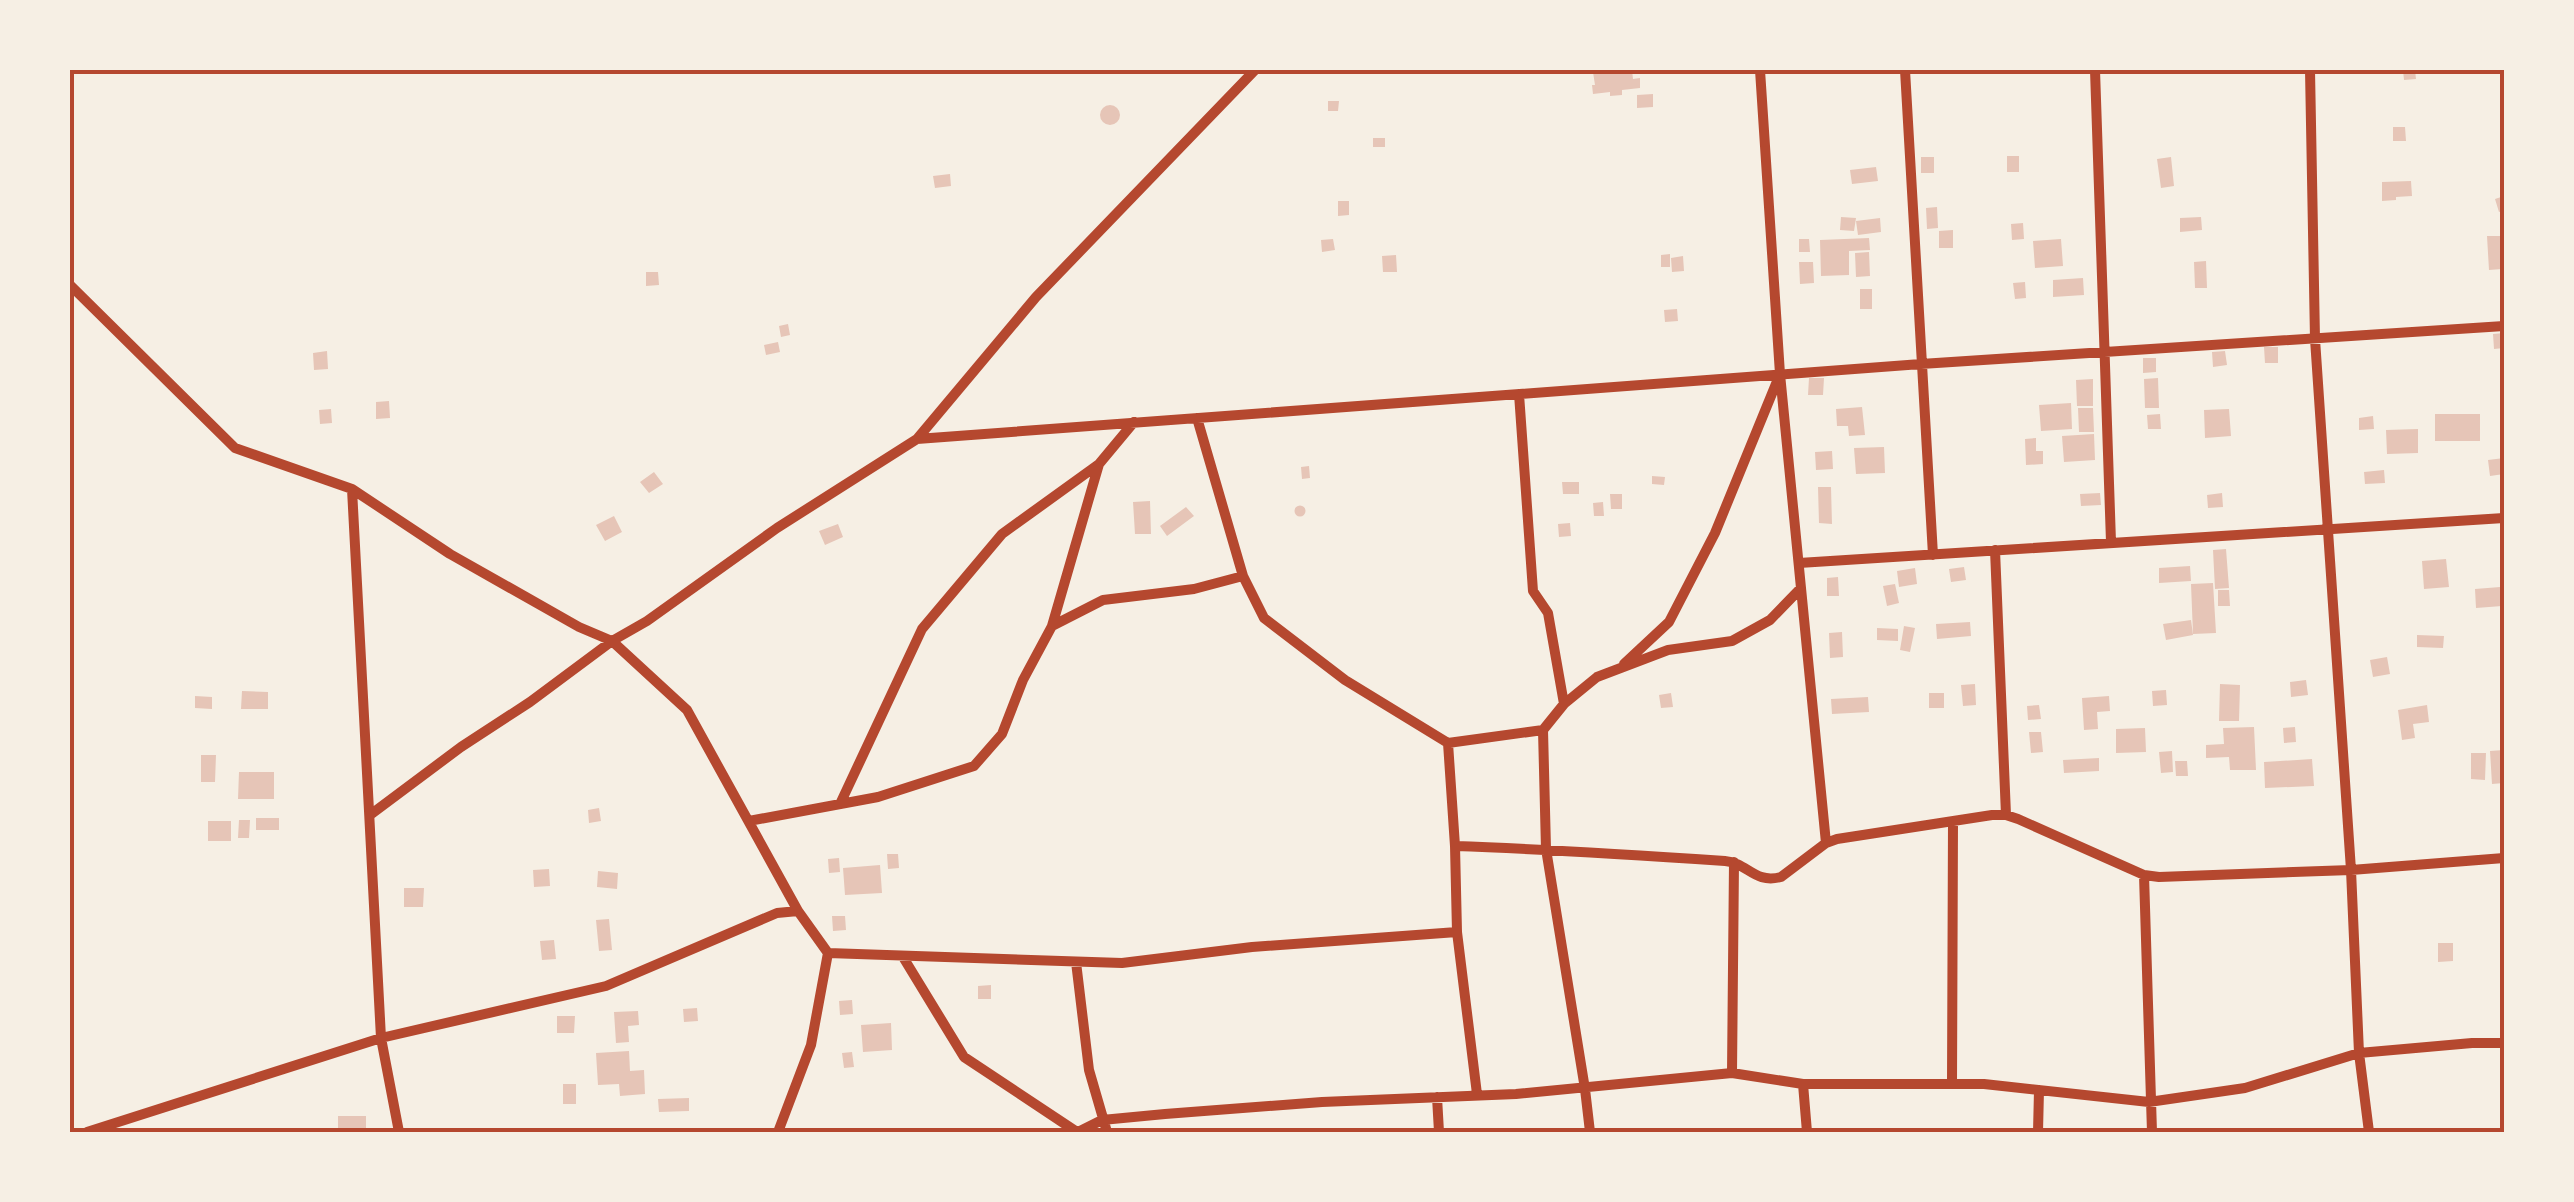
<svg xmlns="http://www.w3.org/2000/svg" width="2574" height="1202" viewBox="0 0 2574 1202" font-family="Poppins,sans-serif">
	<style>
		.building { fill: #e6c5b7 }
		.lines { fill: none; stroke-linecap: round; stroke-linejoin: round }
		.minor { stroke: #b5482f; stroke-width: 10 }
		.neatline { fill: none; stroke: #b5482f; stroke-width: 4 }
	</style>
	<rect width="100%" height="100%" fill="#f6efe4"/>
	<path class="building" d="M1609 70H1632L1633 79 1640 78V88L1622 90V95L1610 96V92L1593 94 1592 85H1595L1593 72Z
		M2403 70H2415L2416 79 2404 80Z
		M1653 94V107L1637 108V95Z
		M1328 101H1339L1338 111H1328Z
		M1100 115a10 10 0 1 1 20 0a10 10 0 1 1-20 0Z
		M2393 127H2405L2406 141H2393Z
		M1373 138H1385V147H1373Z
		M2007 156H2019V172H2007Z
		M1921 157H1934V173H1921Z
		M2171 157 2174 186 2161 188 2157 159Z
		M1876 167 1878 181 1852 184 1850 170Z
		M950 174 951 186 935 188 933 176Z
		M2411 181 2412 196 2396 197V200L2382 201V182Z
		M2504 196V210L2499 212 2495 199Z
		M1338 201H1349V215L1338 216Z
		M1937 207 1938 228 1927 229 1926 208Z
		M1841 217 1856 218 1854 231 1840 230Z
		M2201 217 2202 230 2180 232V218Z
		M1880 218 1881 232 1858 235 1856 221Z
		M2023 223 2024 239 2012 240 2011 224Z
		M1953 230V248H1939V231Z
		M2487 236H2500L2502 269 2489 270Z
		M1869 238 1870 250 1849 251V275L1821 276 1820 240Z
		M1333 239 1335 250 1322 252 1321 240Z
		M1799 239H1809L1810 252H1799Z
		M2061 239 2063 266 2035 268 2033 241Z
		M1869 252 1870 276 1856 277 1855 253Z
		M1670 254V267H1661V255Z
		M1396 255 1397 272H1383L1382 256Z
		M1683 256 1684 271 1672 272 1671 258Z
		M2206 261 2207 288H2195L2194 262Z
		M1799 262H1813L1814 283 1800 284Z
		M646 272H658L659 285 646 286Z
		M2083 278 2084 295 2053 297V280Z
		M2025 282 2026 298 2015 299 2013 283Z
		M1860 289H1872V309H1860Z
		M1677 309 1678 321 1665 322 1664 310Z
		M788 324 790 335 781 337 779 326Z
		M2504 333V348L2494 349 2493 334Z
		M778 342 780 352 766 355 764 345Z
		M2264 347H2278V363H2265Z
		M327 351 328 369 314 370 313 353Z
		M2225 351 2227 365 2213 367 2212 352Z
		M2143 358H2156V372L2143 373Z
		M1809 378H1824L1823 395H1808Z
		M2158 378 2159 408H2145L2144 379Z
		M2093 379V406H2077L2076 380Z
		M389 401 390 418 376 419V402Z
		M2071 403 2072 429 2041 431 2039 405Z
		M1862 407 1865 435 1849 436 1848 426H1837L1836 409Z
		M2078 408H2093L2094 432H2079Z
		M331 409 332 423 320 424 319 410Z
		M2229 409 2231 436 2205 438 2204 410Z
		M2160 414 2161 429H2148L2147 415Z
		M2435 414H2480V441H2435Z
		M2373 416 2374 429 2359 430V418Z
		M2418 429V453L2387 454 2386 430Z
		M2094 434 2095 460 2064 462 2062 436Z
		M2036 438V451H2043V464L2026 465 2025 439Z
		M1884 447 1885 473 1856 474 1854 448Z
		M1832 451 1833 469 1816 470 1815 452Z
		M2504 458V474L2490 476 2488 460Z
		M1309 466 1310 478 1302 479 1301 467Z
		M2384 470 2385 483 2365 484 2364 472Z
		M654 472 663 484 649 493 640 482Z
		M1652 476 1665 477 1664 485 1652 484Z
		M1562 482H1579V494H1563Z
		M1818 487H1831L1832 524 1819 523Z
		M2100 493 2101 505 2081 506 2080 494Z
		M2222 493 2223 507 2208 508 2207 495Z
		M1610 494H1622V509H1611Z
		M1150 501 1151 534H1135L1133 502Z
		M1603 502 1604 516H1594L1593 503Z
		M1294.5 511a5.5 5.5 0 1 1 11 0a5.5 5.5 0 1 1-11 0Z
		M1186 507 1194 516 1167 536 1160 526Z
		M614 516 622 532 605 541 596 525Z
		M1570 523 1571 536 1559 537 1558 524Z
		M838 524 843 537 825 545 819 531Z
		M2226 549 2229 588 2215 589 2213 550Z
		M2446 559 2449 587 2424 589 2422 561Z
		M2190 566 2191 581 2159 583V568Z
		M1964 567 1966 580 1951 582 1949 569Z
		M1915 568 1917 584 1899 587 1897 571Z
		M1838 577 1839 596H1827V578Z
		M2213 583 2216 633 2193 634 2191 584Z
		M1895 584 1899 603 1887 606 1883 586Z
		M2500 587 2502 606 2476 608 2475 589Z
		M2218 590H2229L2230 606H2218Z
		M2191 620 2193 635 2166 640 2163 624Z
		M1970 622 1971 636 1937 639 1936 624Z
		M1904 626 1915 628 1910 652 1900 650Z
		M1877 628 1898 629V641L1877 640Z
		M1842 632 1843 657 1830 658 1829 633Z
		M2417 635 2444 636 2443 648 2417 647Z
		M2387 657 2390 674 2373 677 2370 660Z
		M2306 680 2308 695 2291 697 2290 682Z
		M1975 684 1976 705 1963 706 1961 685Z
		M2220 684 2240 685 2239 721H2219Z
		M2166 690 2167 705 2153 706 2152 691Z
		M242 691 268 692V709H241Z
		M1671 693 1673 707 1661 708 1659 695Z
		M1929 693H1944V708H1929Z
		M195 696 212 697V709L195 708Z
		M2109 696 2110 711 2097 712 2098 729 2084 730 2082 698Z
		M1868 697 1869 712 1832 714 1831 699Z
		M2039 705 2041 719 2028 720 2027 706Z
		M2427 705 2429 722 2413 724 2415 738 2402 740 2398 710Z
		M2254 727 2256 770H2230L2229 757 2206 758V745L2224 744 2223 728Z
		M2295 727 2296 742 2284 743 2283 728Z
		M2145 728 2146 752 2116 753V729Z
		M2029 732H2041L2043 752 2031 753Z
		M2504 750V783L2492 784 2490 751Z
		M2172 751 2173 772 2161 773 2159 752Z
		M2471 753H2486L2485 780 2471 779Z
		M201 755H216L215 782H201Z
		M2099 758V771L2064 773 2063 760Z
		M2312 759 2314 786 2265 788 2264 762Z
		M2175 761H2187L2188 776H2176Z
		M239 772H274V799H238Z
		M599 808 601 821 589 823 588 810Z
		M256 818H279V830H256Z
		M239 820H250L249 838H238Z
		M208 821H231V841H208Z
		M887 854H898L899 868 888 869Z
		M839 858 840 872 829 873 828 859Z
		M880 865 882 893 845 895 843 868Z
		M549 869 550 886 534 887 533 870Z
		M598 871 618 873 617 889 597 887Z
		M404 888H424L423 907H404Z
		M832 916H845L846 930 833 931Z
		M609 919 612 950 599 951 596 920Z
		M554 940 556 959 542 960 540 941Z
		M2438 943H2453V961L2438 962Z
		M991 985V999H978V986Z
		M852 1000 853 1014 840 1015 839 1001Z
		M697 1008 698 1021 684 1022 683 1009Z
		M638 1011 639 1025 628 1026 629 1042 616 1043 614 1012Z
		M557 1016H575L574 1033H557Z
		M891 1023 892 1050 863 1052 861 1025Z
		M629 1051 630 1071 644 1070 645 1094 620 1096 619 1084 598 1085 596 1053Z
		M852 1052 854 1067 844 1068 842 1053Z
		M563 1084H576V1104H563Z
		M689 1098V1111L659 1112 658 1099Z
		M338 1116H366V1129H338Z"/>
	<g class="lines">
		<path class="minor" d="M1760 70 1780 374 1826 843
			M1905 70 1933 555
			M2095 70 2111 542
			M2310 70 2315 339 2351 870 2359 1053 2369 1132
			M70 285 235 448 352 489 450 554 579 627 612 641 687 710 798 911 828 953 1122 963 1252 947 1457 932
			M1519 394 1533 591 1548 613 1564 704
			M1197 418 1243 576 1264 618 1345 680 1448 743 1543 730 1564 704 1597 677 1668 650 1732 641 1770 620 1801 588
			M917 439 1921 364 2504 326
			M352 489 381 1038 399 1132
			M1995 550 2006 815
			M1799 563 2504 518
			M1052 626 1099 464 1134 422
			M1624 664 1669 622 1715 533 1778 379
			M1543 730 1546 849 1585 1089 1590 1132
			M1448 743 1455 846 1457 932 1477 1094
			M840 804 922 629 1002 534 1099 464
			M370 815 461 747 530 702 612 641 647 621 777 528 917 439 1036 297 1255 70
			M749 821 878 797 974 766 1002 734 1023 680 1052 626 1103 600 1194 589 1243 576
			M1455 846C1545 849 1635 855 1725 861 1748 863 1754 884 1781 877L1826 843 1837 839 1992 815H2006L2018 819 2144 875 2159 877 2351 870 2504 858
			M2144 875 2152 1132
			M903 957 964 1057 1077 1132
			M1076 962 1089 1070 1107 1132
			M1732 1073 1734 862
			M1803 1084 1807 1132
			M1952 1084 1953 821
			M1437 1097 1439 1132
			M87 1132 381 1038 606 986 777 913 798 911
			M778 1132 811 1045 828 953
			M1078 1132 1102 1120 1165 1114 1322 1102 1516 1094 1732 1073 1803 1084H1984L2149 1102 2245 1088 2359 1053 2472 1043H2504
			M2038 1132 2039 1090"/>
	</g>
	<rect width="2574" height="1202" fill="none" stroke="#f6efe4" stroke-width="145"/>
	<rect x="72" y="72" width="2430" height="1058" class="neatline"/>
</svg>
